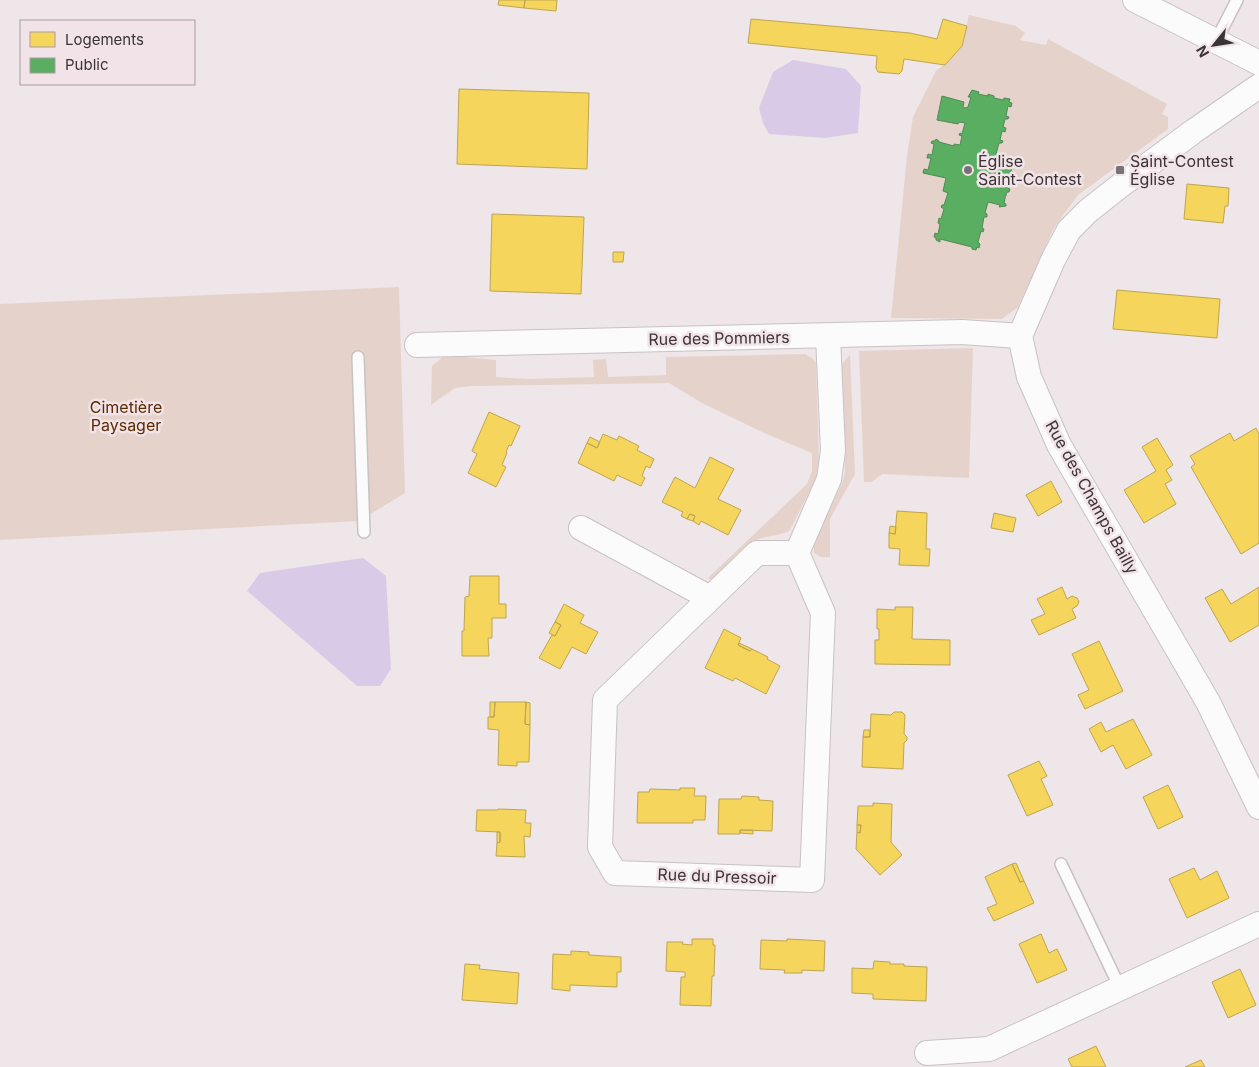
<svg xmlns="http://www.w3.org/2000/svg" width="1259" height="1067" viewBox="0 0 1259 1067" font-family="Inter,sans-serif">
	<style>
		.green { fill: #e5d3cb }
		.water { fill: #d9cbe7 }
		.homes { fill: #f6d55c; stroke: #bea551 }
		.public { fill: #5aae61; stroke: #508954 }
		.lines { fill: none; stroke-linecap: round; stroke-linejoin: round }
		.service-casing { stroke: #c8c2c3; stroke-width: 14 }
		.minor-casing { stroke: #c8c2c3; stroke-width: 26 }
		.service { stroke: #fcfbfc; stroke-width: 11 }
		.minor { stroke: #fcfbfc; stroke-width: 24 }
		.poi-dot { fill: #797274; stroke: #f1e3e7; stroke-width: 2 }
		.labels { text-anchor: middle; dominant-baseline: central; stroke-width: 5; stroke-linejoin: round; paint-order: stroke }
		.poi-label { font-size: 16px; fill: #3a3436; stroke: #f1e3e7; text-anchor: start }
		.street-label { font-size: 16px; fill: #3a3436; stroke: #f1e3e7 }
		.park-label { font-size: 16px; fill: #5b2b02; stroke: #f1e3e7 }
	</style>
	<rect width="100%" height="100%" fill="#eee6e8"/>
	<path class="green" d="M969 15 1016 26 1025 33 1020 40 1046 45 1048 39 1167 104 1162 114 1168 117V129L1078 195 1054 228 1018 307 1002 319 891 318 907 156 913 117 936 71 942 66 945 65 962 46Z
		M399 287 405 493 359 521 0 540V304Z
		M973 348 969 478 882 474 872 482H864L859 351Z
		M805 354 813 359 816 363 819 464 818 475 790 530C779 537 767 535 756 540 741 547 724 568 711 580L708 578 807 484 812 471V453L762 432 702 403 669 383 473 386 455 388 431 405 432 366 445 355 496 360V377L528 379 594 377 593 360 606 359 608 377 666 375V357Z
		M850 355 855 474 830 519V557H821L814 553C811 530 841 497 845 472L842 364Z"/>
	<path class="water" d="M793 60 846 69 861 86 858 133 825 138 769 134 763 123 759 108 773 72Z
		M363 558 386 576 391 669 380 686H357L247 591 260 573Z"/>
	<path class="homes" d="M499 0H525L524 8 498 5Z
		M525 0H557L556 11 524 8Z
		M751 19 910 33 937 39 943 19 967 26 962 46 945 65 904 59 902 71 899 74 878 72 876 68 877 56 748 43Z
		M459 89 589 93 587 169 457 164Z
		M1187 184 1229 188 1228 206H1225L1223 223 1184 219Z
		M492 214 584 217 581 294 490 291Z
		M613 252H624L623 262H613Z
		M1117 290 1220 299 1217 338 1113 329Z
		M489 412 520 426 511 446 509 445 506 452 507 453 502 465 506 467 496 487 468 473 477 454 472 451Z
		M1256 428 1259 434V543L1241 554 1191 467 1195 464 1190 456 1230 433 1234 441Z
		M603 434 617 440 619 436 639 446 637 450 654 459 650 468 646 466 642 476 645 478 641 486 617 475 614 481 578 463 587 443 597 448Z
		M590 437 600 442 597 448 587 443Z
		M1157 438 1173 465 1166 470 1172 480 1165 484 1176 504 1144 523 1124 490 1156 471 1142 447Z
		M710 457 734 469 718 499 741 510 728 535 701 521 699 525 693 521 695 516 690 514 687 519 681 516 683 512 662 502 675 477 695 488Z
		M1051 481 1062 502 1038 516 1026 495Z
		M897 511 927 513 926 549H930L929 566 899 565 900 549 889 548V533L895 534Z
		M994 513 1016 518 1013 532 991 528Z
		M690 514 695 516 693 521 687 519Z
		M890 526 896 527 895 534 889 533Z
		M470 576H499V604H506V618H492V638H488L489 656H462V631H464L465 597 469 596Z
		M1062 587 1067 599 1072 596 1077 598 1079 602 1077 606 1072 609 1076 618 1039 635 1031 620 1045 614 1037 599Z
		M1259 587V625L1230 642 1205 598 1222 589 1231 604Z
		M564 604 584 615 580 623 598 632 586 654 572 647 560 669 539 658 552 635 555 636 561 625 555 622Z
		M895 607H913L912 639 950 640V665L875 664V640H879V629H877V609L895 610Z
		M555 622 561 625 555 636 549 633Z
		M724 629 741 638 738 645 750 651 752 649 768 657 767 659 780 666 766 694 735 678 733 681 705 668Z
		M1099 641 1123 691 1085 709 1078 695 1089 690 1072 654Z
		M739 643 752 649 750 651 738 645Z
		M490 702H495L494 717H490Z
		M495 702H526L525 724 530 725 529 762H517V766L498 765 499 730 488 729V717H494Z
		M526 702 530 703V725L525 724Z
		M894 712H902L905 715 904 734 907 737V740L904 743 903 769 862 767 863 737H870L871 714 891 715Z
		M1133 719 1152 755 1126 769 1113 745 1101 752 1089 729 1101 722 1106 732Z
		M864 730H870V737H863Z
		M1039 761 1047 776 1041 779 1053 805 1027 816 1008 775Z
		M1168 785 1183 817 1158 829 1143 797Z
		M680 788H695L694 796H706L705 820H693V823H637L638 792H649L650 789 680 790Z
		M742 796 759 797V800L773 801 772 831 740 830V834H718L719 799H741Z
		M873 803 892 804 891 842 902 855 880 875 856 849 857 832 860 833 861 825H857L858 806H873Z
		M498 809 526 810 525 823H531L530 837 524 836 525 857 496 856 497 843 500 842V832L476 831 477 810H498Z
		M857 825H861L860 833 857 832Z
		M740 830H753V834L740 833Z
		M497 832H500V842L497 843Z
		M1016 863 1024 881 1020 882 1012 864Z
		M1012 864 1020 882 1024 881 1034 903 994 921 987 908 997 904 985 877Z
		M1194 868 1200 880 1217 871 1229 898 1187 918 1169 879Z
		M1041 934 1049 953 1057 949 1067 970 1037 983 1019 944Z
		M692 939H713V945H715L714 976H712L711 1006 680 1005 681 977H685V972L666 971 667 942H683L682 944 692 945Z
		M787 939 825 941 824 971 802 970V973H784L785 970 760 969 761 940 787 941Z
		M571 951 589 952V955L621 957V972H617V987L570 985V991L552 989 553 954 571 955Z
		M874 961 890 962V964H904V966L927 967 926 1001 873 999V994L852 993V968L873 969Z
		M465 964 480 965 479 969 519 973 517 1004 462 1000Z
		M1240 969 1256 1005 1228 1018 1212 982Z
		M1096 1046 1106 1067H1072L1068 1059Z
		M1201 1060 1205 1067H1185Z"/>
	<path class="public" d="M972 90 979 92 978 94 988 96V94L994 96V98L1003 100 1004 98 1010 99 1009 102 1012 103 1011 107 1008 106 1006 116 1009 117 1008 119H1005L1003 127 1006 128 1005 132 1002 131 1000 140 1003 141 1002 143H999L996 154 1000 155 1001 157 1014 159 1010 176 1000 173 995 174 992 184 1003 187 1004 185 1008 186V188L1010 189 1009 192H1007L1005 198 1004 203 1006 204V206L999 207 1000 205 988 202 985 213 987 214V217H984L982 228 984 229 983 232 981 231 978 242 980 244 979 248 977 247 976 250 972 249V247L940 239V242L936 240V238L934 237 935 233 938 234 940 224 938 223 939 218 941 219 944 209 941 207 942 205H944L948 193 943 191 946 178 923 173 924 169 928 170 931 158H927L928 154 932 155 934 144 931 143 932 141H935L936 139 939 141V142L954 146V144L960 145 962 136 959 135 960 133 962 134 965 123 959 122 958 124 937 120 942 96 964 102 963 107 965 108 968 107 971 97H968Z"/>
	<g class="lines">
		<g class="service-casing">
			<path id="service" d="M1216 41 1237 0
				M358 357 364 532
				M1061 864 1120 988"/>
		</g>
		<g class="minor-casing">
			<path id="minor" d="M1135 0 1259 63
				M1259 86 1194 131 1121 185 1088 211 1069 230 1053 260 1020 336 1029 377 1059 445 1208 702 1259 807
				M417 345 962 332 1020 336
				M581 528 710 598
				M797 553H757L605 700 600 847 615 873 812 880 823 613 797 553 829 479 833 451 828 336
				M927 1053 989 1049 1259 924"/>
		</g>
		<use href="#service" class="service"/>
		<use href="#minor" class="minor"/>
	</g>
	<g class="poi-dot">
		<circle cx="968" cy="170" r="5"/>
		<rect x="1115" y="165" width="10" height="10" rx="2.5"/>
	</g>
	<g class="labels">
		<g class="poi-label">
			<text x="978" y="161">Église<tspan x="978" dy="18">Saint-Contest</tspan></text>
			<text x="1130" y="161">Saint-Contest<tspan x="1130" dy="18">Église</tspan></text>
		</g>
		<g class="street-label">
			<text transform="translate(719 338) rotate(-1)">Rue des Pommiers</text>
			<text transform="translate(1092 497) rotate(61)">Rue des Champs Bailly</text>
			<text transform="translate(717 876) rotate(2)">Rue du Pressoir</text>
		</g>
		<g class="park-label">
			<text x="126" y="407">Cimetière<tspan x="126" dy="18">Paysager</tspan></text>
		</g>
	</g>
	<rect x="20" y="20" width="175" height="65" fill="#f1e3e7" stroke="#a89da0"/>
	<rect x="30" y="32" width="25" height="15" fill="#f6d55c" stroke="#a89da0"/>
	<text x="65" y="45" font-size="15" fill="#3a3436">Logements</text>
	<rect x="30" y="58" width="25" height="15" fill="#5aae61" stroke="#a89da0"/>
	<text x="65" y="70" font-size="15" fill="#3a3436">Public</text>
	<g transform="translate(1214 45) rotate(240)" stroke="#f1e3e7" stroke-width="4" paint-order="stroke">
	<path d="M0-4L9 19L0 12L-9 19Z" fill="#3a3436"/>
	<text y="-8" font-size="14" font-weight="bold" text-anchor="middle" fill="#3a3436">N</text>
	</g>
</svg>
